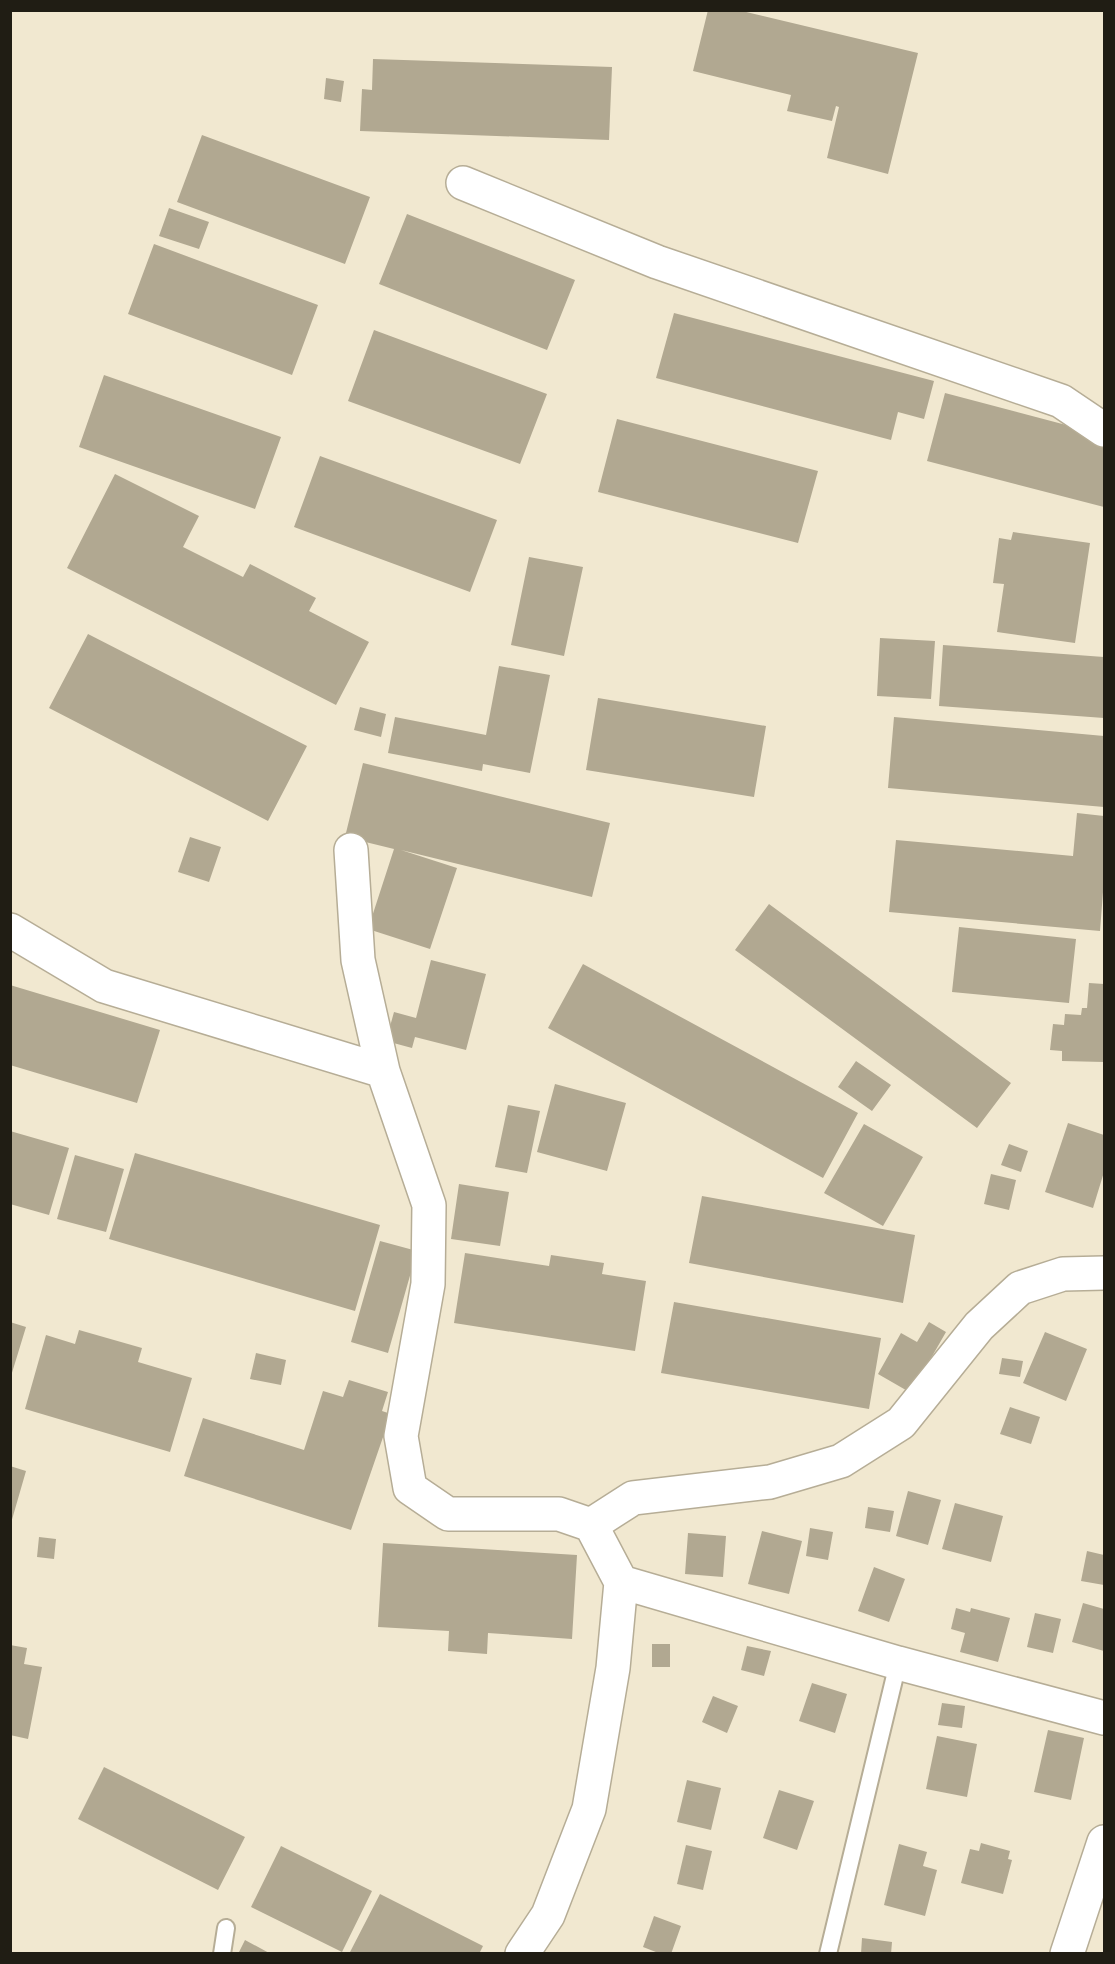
<svg xmlns="http://www.w3.org/2000/svg" width="1115" height="1964" viewBox="0 0 1115 1964" font-family="Signika,sans-serif">
	<style>
		.building { fill: #b1a891 }
		.lines { fill: none; stroke-linecap: round; stroke-linejoin: round }
		.service-casing { stroke: #b6ad96; stroke-width: 20 }
		.minor-casing { stroke: #b6ad96; stroke-width: 36 }
		.service { stroke: #fff; stroke-width: 16 }
		.minor { stroke: #fff; stroke-width: 33 }
	</style>
	<rect width="100%" height="100%" fill="#f1e8d0"/>
	<path class="building" d="M708 10H738L918 53 888 174 827 158 839 107 836 106 832 121 787 111 791 95 693 71Z
		M373 59 612 67 609 140 360 131 362 89 372 90Z
		M326 78 344 81 341 102 324 99Z
		M202 135 370 197 345 264 177 202Z
		M169 208 209 222 199 249 159 236Z
		M407 214 575 280 547 350 379 284Z
		M154 244 318 305 292 375 128 314Z
		M674 313 934 381 924 419 898 412 891 440 656 378Z
		M374 330 547 394 520 464 348 401Z
		M104 375 281 437 255 509 79 447Z
		M945 393 1104 435V507L927 461Z
		M617 419 818 471 798 543 598 492Z
		M320 456 497 520 470 592 294 527Z
		M115 474 199 516 183 547 243 577 250 564 316 598 309 611 369 642 336 705 67 568Z
		M1013 532 1090 543 1075 643 997 632 1004 584 993 583 999 538 1011 540Z
		M529 557 583 567 564 656 511 645Z
		M88 634 307 746 268 821 49 708Z
		M880 638 935 641 931 699 877 696Z
		M943 645 1104 657V718L939 706Z
		M499 666 550 675 530 773 483 764 482 771 388 753 395 717 486 735Z
		M598 698 766 726 754 797 586 770Z
		M360 707 386 714 381 737 354 730Z
		M894 717 1104 736V807L888 788Z
		M363 763 610 823 592 897 401 850 457 868 430 949 368 929 394 849 345 837Z
		M1077 813 1104 816V879L1100 931 889 912 896 840 1073 856Z
		M190 837 221 847 209 882 178 872Z
		M769 904 1011 1083 977 1128 735 950Z
		M959 927 1076 939 1069 1003 952 992Z
		M431 960 486 974 466 1050 415 1037 412 1048 386 1041 394 1012 416 1018Z
		M583 964 858 1113 823 1178 548 1028Z
		M1089 983 1104 984V1062L1062 1061V1051L1050 1050 1053 1024 1064 1025 1065 1014 1081 1015 1082 1008H1087Z
		M10 985 160 1030 137 1103 10 1065Z
		M856 1061 891 1085 872 1111 838 1087Z
		M555 1084 626 1103 607 1171 537 1152Z
		M508 1105 540 1111 527 1173 495 1167Z
		M1068 1123 1104 1135V1172L1093 1208 1045 1192Z
		M864 1124 923 1157 883 1226 824 1193Z
		M10 1131 69 1148 49 1215 10 1204Z
		M1009 1144 1028 1151 1021 1172 1001 1165Z
		M135 1153 380 1225 355 1311 109 1239Z
		M75 1155 124 1169 106 1232 57 1219Z
		M991 1174 1016 1180 1009 1210 984 1204Z
		M459 1184 509 1192 500 1246 451 1239Z
		M702 1196 915 1235 903 1303 689 1263Z
		M380 1241 417 1251 388 1353 351 1342Z
		M465 1253 549 1266 551 1255 604 1263 602 1274 646 1281 635 1351 454 1323Z
		M674 1302 881 1338 869 1409 661 1373Z
		M10 1322 26 1327 11 1376 10 1375Z
		M929 1322 946 1332 911 1393 878 1374 901 1333 917 1342Z
		M79 1330 142 1348 138 1362 192 1378 170 1452 25 1409 46 1335 75 1344Z
		M1045 1332 1087 1349 1066 1401 1023 1383Z
		M256 1353 286 1360 281 1385 250 1379Z
		M1002 1358 1023 1361 1020 1377 999 1374Z
		M349 1380 388 1392 382 1411 391 1414 351 1530 184 1476 203 1418 304 1450 323 1391 343 1397Z
		M1010 1407 1040 1417 1031 1444 1000 1434Z
		M10 1466 26 1471 11 1523H10Z
		M908 1491 941 1500 928 1545 896 1536Z
		M955 1503 1003 1516 991 1562 942 1549Z
		M868 1507 894 1511 890 1532 865 1528Z
		M810 1528 833 1532 828 1560 806 1556Z
		M762 1531 802 1541 789 1594 748 1584Z
		M688 1533 726 1536 723 1577 685 1574Z
		M39 1537 56 1539 54 1559 37 1557Z
		M383 1543 577 1555 572 1639 488 1633 487 1654 448 1651 449 1631 378 1627Z
		M1087 1551 1104 1555V1585L1081 1581Z
		M874 1567 905 1579 889 1622 858 1611Z
		M1083 1603 1104 1609V1651L1072 1642Z
		M956 1608 970 1612 971 1608 1010 1618 998 1662 960 1652 965 1633 951 1629Z
		M1035 1613 1061 1619 1053 1653 1027 1647Z
		M652 1644H670V1667H652Z
		M10 1645 27 1648 24 1664 42 1667 28 1739 10 1735Z
		M747 1646 771 1651 764 1676 741 1670Z
		M812 1683 847 1694 835 1733 799 1721Z
		M713 1696 738 1706 727 1733 702 1722Z
		M942 1703 965 1706 962 1728 938 1725Z
		M1048 1730 1084 1738 1071 1800 1034 1792Z
		M937 1736 977 1744 967 1797 926 1789Z
		M104 1767 245 1837 218 1890 78 1819Z
		M687 1780 721 1788 711 1830 677 1822Z
		M779 1790 814 1801 797 1850 763 1838Z
		M981 1843 1010 1851 1008 1859 1012 1860 1003 1894 961 1883 970 1849 979 1851Z
		M899 1844 927 1852 923 1866 937 1870 925 1916 884 1905Z
		M686 1845 712 1851 703 1890 677 1884Z
		M281 1846 372 1891 342 1952 251 1907Z
		M380 1894 483 1946 479 1954H349Z
		M654 1916 681 1926 671 1954H661L643 1947Z
		M862 1938 892 1942 891 1954H861Z
		M245 1940 271 1954H238Z"/>
	<g class="lines">
		<g class="service-casing">
			<path id="service" d="M222 1954 226 1928
				M828 1954 898 1663"/>
		</g>
		<g class="minor-casing">
			<path id="minor" d="M463 183 657 262 1061 401 1104 430
				M351 850 358 960 383 1071 429 1205 428 1284 401 1436 410 1488 448 1514H559L591 1525 621 1582 613 1668 589 1809 548 1915 522 1954
				M10 930 104 986 383 1071
				M591 1525 633 1498 770 1482 841 1461 901 1423 979 1326 1020 1288 1063 1274 1104 1273
				M621 1582 898 1663 1104 1718
				M1067 1954 1104 1842"/>
		</g>
		<use href="#service" class="service"/>
		<use href="#minor" class="minor"/>
	</g>
	<rect width="1115" height="1964" fill="none" stroke="#201d14" stroke-width="24"/>
</svg>
